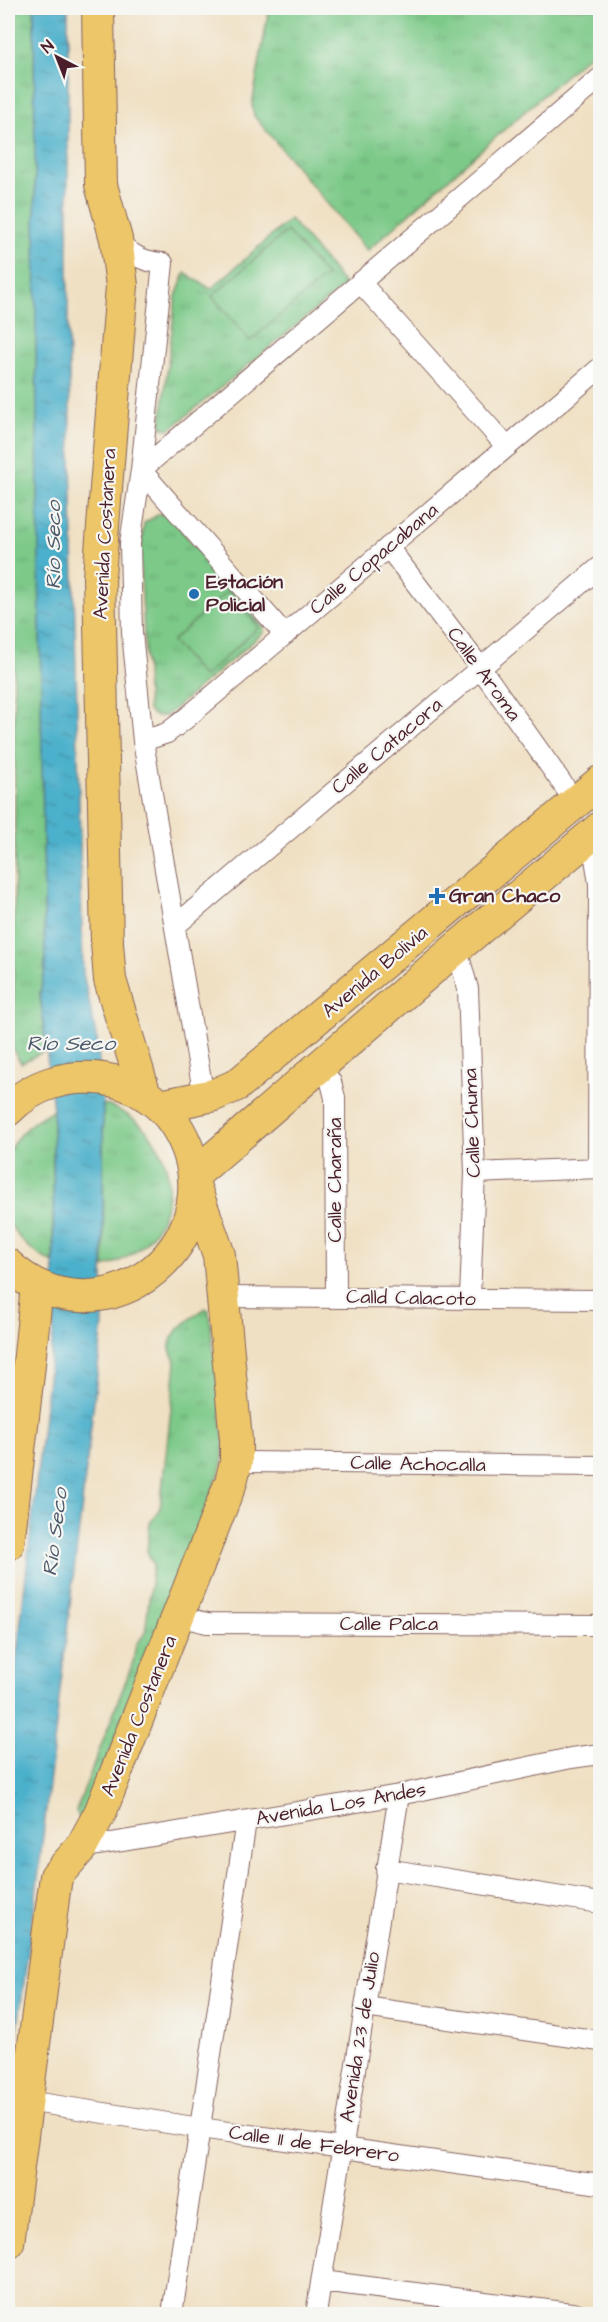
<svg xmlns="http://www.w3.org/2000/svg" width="608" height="2322" viewBox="0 0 608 2322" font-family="'Architects Daughter',sans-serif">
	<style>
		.grass { fill: url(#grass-tufts); stroke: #62745a; stroke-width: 1.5 }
		.garden { fill: #7bc988; stroke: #62745a; stroke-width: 1.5 }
		.water { fill: url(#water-ripples); stroke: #4b687b; stroke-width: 1.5 }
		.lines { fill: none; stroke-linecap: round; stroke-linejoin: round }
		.street-casing { stroke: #846360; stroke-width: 22 }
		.primary-casing { stroke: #846360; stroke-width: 34 }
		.street { stroke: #fff; stroke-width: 20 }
		.primary { stroke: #ecc669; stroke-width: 32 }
		.poi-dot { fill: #1f6fb2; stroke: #f6f6f2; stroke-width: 2 }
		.labels { text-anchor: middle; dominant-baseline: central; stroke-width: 4.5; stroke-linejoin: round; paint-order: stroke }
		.street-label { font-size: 20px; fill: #4a1f2b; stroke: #f6f6f2 }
		.poi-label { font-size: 20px; font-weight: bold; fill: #4a1f2b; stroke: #f6f6f2; text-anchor: start }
		.water-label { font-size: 21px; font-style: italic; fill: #4b596b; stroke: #f6f6f2 }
	</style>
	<defs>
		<pattern id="grass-tufts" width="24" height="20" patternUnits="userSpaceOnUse" patternTransform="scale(1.5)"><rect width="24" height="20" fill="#7bc988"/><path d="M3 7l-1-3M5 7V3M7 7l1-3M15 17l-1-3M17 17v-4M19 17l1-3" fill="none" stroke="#6cac76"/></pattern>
		<pattern id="water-ripples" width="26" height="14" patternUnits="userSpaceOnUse" patternTransform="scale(1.5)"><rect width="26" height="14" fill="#4cb0cb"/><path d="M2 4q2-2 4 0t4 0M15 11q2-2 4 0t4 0" fill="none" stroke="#418fa5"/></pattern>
	</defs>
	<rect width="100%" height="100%" fill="#f6f6f2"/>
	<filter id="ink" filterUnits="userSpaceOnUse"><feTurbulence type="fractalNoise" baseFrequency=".0167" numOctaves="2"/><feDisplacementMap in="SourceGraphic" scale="12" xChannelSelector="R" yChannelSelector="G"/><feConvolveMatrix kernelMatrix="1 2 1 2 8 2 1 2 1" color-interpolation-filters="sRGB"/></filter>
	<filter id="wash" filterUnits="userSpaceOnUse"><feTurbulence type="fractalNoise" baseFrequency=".008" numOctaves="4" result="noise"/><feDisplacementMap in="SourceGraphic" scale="24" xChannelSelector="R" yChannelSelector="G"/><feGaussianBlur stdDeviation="1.35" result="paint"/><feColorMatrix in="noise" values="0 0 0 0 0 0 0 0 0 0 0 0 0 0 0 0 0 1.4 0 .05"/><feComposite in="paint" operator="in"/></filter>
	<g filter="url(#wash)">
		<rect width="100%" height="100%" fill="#f0e0c3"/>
		<path class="grass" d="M13 8H34L36 346 45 970 40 993 46 1050 21 1063 13 1050 15 806 8 95Z
			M269 8H600V45L367 251 254 116 252 105Z
			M290 219 345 285 174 426 170 429 162 428 161 422 176 296 185 273 211 289Z
			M159 514 168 515 264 628 263 633 166 716H155L148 711 140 558 144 523Z
			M103 1104C189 1131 191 1240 104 1267Z
			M53 1110V1263C34 1253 16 1240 8 1219 5 1210 8 1196 8 1186 8 1177 5 1163 8 1154 16 1133 34 1120 53 1110Z
			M205 1308 209 1310 224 1442 222 1466 84 1818H79L76 1811 133 1662 136 1644 145 1634 153 1564 147 1551 150 1523 160 1508 176 1363C175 1359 171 1354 170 1349 168 1331 193 1318 205 1308Z"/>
		<path class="garden" d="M287 231 326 276 250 341 212 296Z
			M228 591 259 627 203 677 172 641Z"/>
		<path class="water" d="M34 8H68V326L83 973 97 1040 103 1104V1324L35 1904 8 2096V1734L54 1325 53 1110 40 993 45 970 36 346Z"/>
	</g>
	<g filter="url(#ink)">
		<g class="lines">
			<g class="street-casing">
				<path id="street" d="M116 239C130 254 142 262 163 263L141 470 130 543 132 633 143 741 204 1097
					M360 282 507 447
					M141 470 600 78
					M141 470 285 635
					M388 547 480 667 576 803
					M143 741 167 733 184 720 600 368
					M583 843 595 858 599 884 598 1168
					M175 926 600 567
					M453 951 460 960 468 989 475 1173 470 1298
					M320 1067 331 1082 335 1098 336 1297
					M475 1173 600 1168
					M222 1297 600 1300
					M236 1462 600 1466
					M178 1616 207 1623 600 1625
					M81 1848 399 1795 571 1758 600 1754
					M386 1869 600 1903
					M365 2007 600 2041
					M27 2101 200 2128 600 2184
					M322 2281 579 2314
					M172 2314 246 1821
					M316 2314 399 1795"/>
			</g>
			<g class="primary-casing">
				<path id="primary" d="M98 8 101 185 116 239 122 286 99 577 107 943 110 980 145 1095
					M160 1106 214 1095 237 1085 600 782
					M8 1110C33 1084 68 1074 104 1079 132 1083 159 1100 175 1124 246 1235 105 1354 8 1265
					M194 1175 453 951 600 828
					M8 1544 28 1374 37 1286
					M8 2243 56 1876 81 1848 100 1813 231 1482 236 1462V1440L219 1255 195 1188"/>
			</g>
			<use href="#street" class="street"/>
			<use href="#primary" class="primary"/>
		</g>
	</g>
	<g class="poi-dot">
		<circle cx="194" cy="594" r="6"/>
		<path d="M434 887h6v6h6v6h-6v6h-6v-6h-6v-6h6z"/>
	</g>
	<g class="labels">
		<g class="street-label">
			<text transform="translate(105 534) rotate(-87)">Avenida Costanera</text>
			<text transform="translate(374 559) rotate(-40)">Calle Copacabana</text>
			<text transform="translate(484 674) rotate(54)">Calle Aroma</text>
			<text transform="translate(387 746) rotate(-40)">Calle Catacora</text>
			<text transform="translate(375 972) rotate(-40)">Avenida Bolivia</text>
			<text transform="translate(472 1123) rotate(-92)">Calle Chuma</text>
			<text transform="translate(335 1180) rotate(-90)">Calle Charaña</text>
			<text transform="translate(411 1298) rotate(1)">Calld Calacoto</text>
			<text transform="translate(418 1464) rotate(1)">Calle Achocalla</text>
			<text x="389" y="1624">Calle Palca</text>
			<text transform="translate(139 1716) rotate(-68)">Avenida Costanera</text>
			<text transform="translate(341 1804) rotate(-10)">Avenida Los Andes</text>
			<text transform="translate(360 2037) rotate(-81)">Avenida 23 de Julio</text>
			<text transform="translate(314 2144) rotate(8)">Calle 11 de Febrero</text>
		</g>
		<g class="poi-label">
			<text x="206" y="582">Estación<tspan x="206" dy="23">Policial</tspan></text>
			<text x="449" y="896">Gran Chaco</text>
		</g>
		<g class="water-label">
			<text transform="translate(53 545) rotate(-90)">Río Seco</text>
			<text x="71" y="1043">Río Seco</text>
			<text transform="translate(55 1532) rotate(-83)">Río Seco</text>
		</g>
	</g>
	<rect width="608" height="2322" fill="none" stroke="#f6f6f2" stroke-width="30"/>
	<g transform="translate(57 57) rotate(318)" stroke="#f6f6f2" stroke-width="4.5" paint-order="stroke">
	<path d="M0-4.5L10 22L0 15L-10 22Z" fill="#4a1f2b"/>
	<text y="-9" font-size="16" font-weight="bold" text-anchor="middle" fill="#4a1f2b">N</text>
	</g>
</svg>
